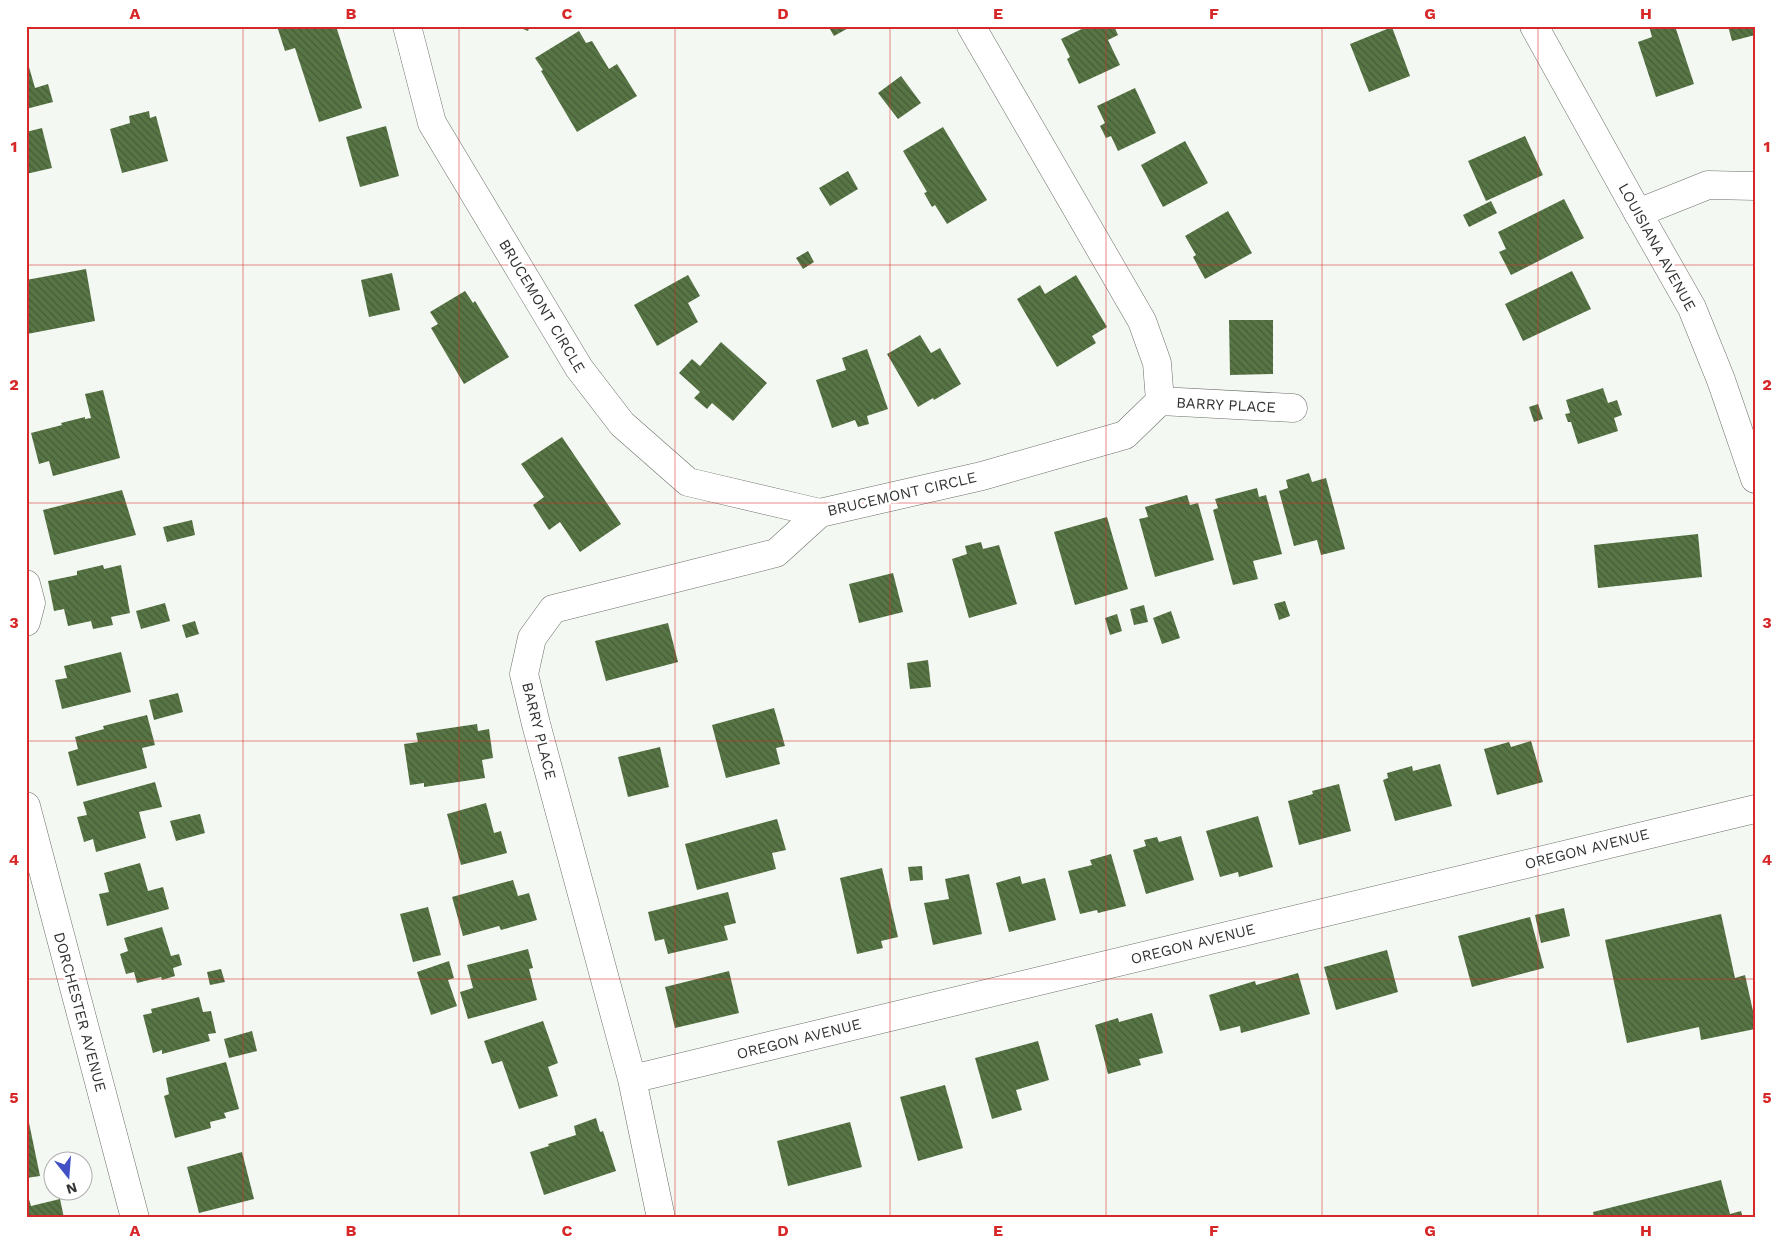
<svg xmlns="http://www.w3.org/2000/svg" width="1781" height="1244" viewBox="0 0 1781 1244" font-family="'Work Sans',sans-serif">
	<style>
		.building { fill: url(#building-back-hatch) }
		.lines { fill: none; stroke-linecap: round; stroke-linejoin: round }
		.minor-casing { stroke: #6c706a; stroke-width: 29 }
		.tertiary-casing { stroke: #6c706a; stroke-width: 29 }
		.minor { stroke: #fff; stroke-width: 28 }
		.tertiary { stroke: #fff; stroke-width: 28 }
		.grid { fill: none; stroke: #d62828; stroke-width: 1; stroke-opacity: 0.55 }
		.labels { text-anchor: middle; dominant-baseline: central; stroke-width: 5; stroke-linejoin: round; paint-order: stroke }
		.street-label { font-size: 15px; fill: #323431; stroke: #fff }
		.neatline { fill: none; stroke: #d62828; stroke-width: 2 }
		.grid-label { font-size: 16px; text-anchor: middle; font-weight: bold; fill: #d62828 }
	</style>
	<defs>
		<pattern id="building-back-hatch" width="6" height="6" patternUnits="userSpaceOnUse" patternTransform="scale(1.25)"><rect width="6" height="6" fill="#587545"/><path d="M-1 5l2 2M0 0l6 6M5-1l2 2" fill="none" stroke="#465c38"/></pattern>
	</defs>
	<rect width="100%" height="100%" fill="#f4f8f2"/>
	<path class="building" d="M277 26H336L362 108 319 122 295 48 285 51Z
		M516 26H530L528 31Z
		M828 26H852L834 36Z
		M1088 26H1114L1118 35 1108 40 1120 65 1079 84 1067 59 1070 57 1061 39Z
		M1649 26H1675L1694 84 1656 97 1638 42 1652 37Z
		M1728 26H1755V35L1732 41Z
		M1392 27 1410 76 1369 92 1350 44Z
		M579 31 586 43 592 41 609 69 617 64 637 96 577 132 541 71 543 70 535 58Z
		M27 60 35 88 48 84 53 102 26 109Z
		M901 76 921 103 898 119 878 93Z
		M1135 88 1156 133 1118 151 1111 136 1106 138 1100 126 1105 123 1097 106Z
		M149 111 150 118 156 116 168 161 122 173 110 129 130 123 129 116Z
		M386 126 399 176 360 187 346 137Z
		M943 127 987 200 947 224 935 205 932 207 924 193 927 192 903 151Z
		M42 128 52 168 26 174V132Z
		M1525 136 1543 175 1486 201 1468 161Z
		M1185 141 1208 183 1163 207 1141 165Z
		M848 171 858 189 830 206 819 188Z
		M1564 199 1584 238 1511 275 1499 252 1506 249 1498 232Z
		M1491 201 1497 213 1469 227 1463 215Z
		M1228 211 1252 253 1205 279 1193 257 1196 255 1185 236Z
		M808 251 814 262 803 269 796 258Z
		M86 269 95 321 27 334 26 280Z
		M1572 271 1591 309 1523 341 1505 304Z
		M392 273 400 310 369 317 361 280Z
		M688 275 700 296 688 303 698 322 657 346 634 305Z
		M1076 275 1107 327 1092 336 1096 343 1057 367 1017 299 1040 285 1045 294Z
		M465 291 473 303 475 301 509 357 464 384 431 328 438 324 430 312Z
		M1229 320H1273V374L1230 375Z
		M920 335 931 353 940 348 961 384 934 400 933 398 918 407 887 354Z
		M721 342 767 383 733 421 712 403 707 409 694 398 700 392 679 373 692 359 700 366Z
		M867 349 888 409 867 416 869 424 858 427 855 420 832 428 816 380 846 370 842 358Z
		M1603 388 1608 403 1617 400 1622 415 1614 418 1618 431 1578 444 1571 422H1568L1565 414 1570 413 1566 400Z
		M103 390 120 458 53 476 49 461 39 464 31 433 62 425 61 423 85 417V419L91 418 85 394Z
		M1538 404 1543 419 1534 422 1529 407Z
		M562 437 621 524 580 552 560 522 549 530 533 505 544 497 521 464Z
		M1309 473 1312 482 1326 478 1345 549 1321 555 1317 540 1294 546 1279 491 1288 488 1286 480Z
		M1257 488 1259 497 1266 495 1282 554 1253 561 1258 579 1233 585 1213 510 1218 508 1215 499Z
		M122 490 136 535 54 555 43 510Z
		M1187 495 1190 505 1198 503 1214 560 1155 577 1139 519 1148 517 1145 507Z
		M1107 517 1128 589 1075 605 1054 532Z
		M192 520 195 535 167 542 163 527Z
		M1698 534 1702 577 1598 588 1594 545Z
		M981 542 983 549 999 545 1017 604 969 618 952 559 967 554 965 546Z
		M103 565 104 569 121 565 130 613 111 617 113 625 93 629 91 621 68 626 64 609 54 611 48 581 77 575V571Z
		M893 573 903 612 859 623 849 584Z
		M1285 601 1290 616 1279 620 1274 604Z
		M165 603 170 621 141 629 136 611Z
		M1144 605 1148 622 1134 625 1130 609Z
		M1171 611 1180 638 1162 644 1153 618Z
		M1117 614 1122 631 1110 635 1105 618Z
		M195 621 199 634 186 638 182 625Z
		M668 623 678 662 606 681 595 641Z
		M121 652 131 692 62 709 55 680 67 678 64 666Z
		M928 660 931 687 910 689 907 663Z
		M178 693 183 712 154 720 149 700Z
		M774 708 785 746 776 748 780 764 726 778 712 725Z
		M147 715 155 745 142 748 147 768 77 786 68 752 78 749 75 737 104 729 103 726Z
		M477 724 478 731 489 729 493 758 482 760 485 778 424 787V783L410 785 404 744 418 742 416 733Z
		M1531 741 1543 782 1497 795 1484 749 1509 742 1511 747Z
		M660 747 669 787 628 797 618 757Z
		M1440 764 1452 806 1395 821 1383 780 1388 778 1387 773 1412 766 1413 771Z
		M155 782 162 807 139 812 146 838 96 852 93 839 84 842 77 817 87 815 83 802Z
		M1339 784 1351 831 1299 845 1288 801 1313 794 1312 791Z
		M486 803 494 833 501 831 507 853 461 865 447 814Z
		M200 814 205 833 176 841 170 821Z
		M1258 816 1273 867 1239 877 1238 872 1220 877 1206 831Z
		M777 819 786 850 772 853 776 869 697 890 685 844Z
		M1181 836 1194 880 1146 894 1133 850 1146 846 1144 840 1157 837 1159 842Z
		M1111 854 1126 906 1098 913 1097 910 1080 914 1068 871 1092 865 1090 860Z
		M140 863 148 891 163 887 169 909 107 926 99 894 109 892 104 873Z
		M922 866 923 880 910 881 908 867Z
		M882 868 898 937 881 941 883 948 857 954 840 878Z
		M969 874 982 934 933 945 924 903 949 899 945 879Z
		M1020 876 1022 884 1045 878 1056 920 1009 932 996 883Z
		M513 880 518 896 529 893 537 920 501 930 499 926 463 936 452 897Z
		M728 892 736 923 724 926 728 940 668 954 664 939 655 941 648 912Z
		M428 907 441 955 413 962 400 914Z
		M1564 908 1570 936 1541 943 1535 915Z
		M1721 914 1735 978 1745 975 1755 1020V1029L1701 1040 1699 1027 1627 1043 1605 940Z
		M1530 917 1544 968 1472 987 1458 936Z
		M162 927 171 956 179 954 182 965 173 968 175 976 162 980 161 977 137 983 134 972 126 974 120 954 128 951 124 938Z
		M528 949 533 968 529 969 537 1000 468 1019 460 992 473 988 467 965Z
		M1387 950 1398 992 1336 1010 1324 967Z
		M449 961 454 978 448 980 457 1006 431 1015 417 972Z
		M221 969 225 982 210 985 207 972Z
		M729 971 739 1013 675 1028 665 987Z
		M1298 973 1310 1014 1241 1033 1240 1026 1220 1031 1209 995 1255 981 1256 985Z
		M199 997 203 1012 211 1011 216 1033 208 1034 210 1041 162 1054V1050L153 1053 143 1015 152 1013 151 1009Z
		M1152 1013 1163 1053 1139 1059 1141 1065 1108 1074 1095 1025 1118 1018 1119 1022Z
		M543 1021 558 1063 548 1067 558 1096 519 1109 502 1061 492 1064 484 1041Z
		M252 1031 257 1051 229 1058 224 1039Z
		M1038 1041 1049 1080 1016 1090 1022 1110 992 1119 975 1058Z
		M226 1062 239 1109 224 1113 226 1118 210 1122 211 1128 175 1138 164 1096 169 1094 166 1078Z
		M945 1085 963 1148 918 1161 900 1097Z
		M28 1118 40 1176 26 1178V1119Z
		M596 1118 600 1132 603 1131 616 1171 544 1195 530 1152 549 1146 548 1144 576 1135 574 1126Z
		M850 1122 862 1167 788 1186 777 1141Z
		M242 1152 254 1199 199 1213 187 1167Z
		M1721 1180 1730 1214 1741 1211 1743 1218H1594L1593 1212Z
		M28 1196 31 1206 60 1199 64 1218H26V1197Z"/>
	<g class="lines">
		<g class="minor-casing">
			<path id="minor" d="M407 26 432 123 579 368 622 424 688 482 820 513 982 476 1125 435 1160 401
				M971 26 1142 321 1157 363 1160 401
				M1638 213 1708 185 1755 186
				M1160 401 1293 408
				M26 584 31 603 26 622
				M26 806 135 1218
				M632 1079 1755 809
				M661 1218 632 1079 536 724 524 674 532 638 553 609 776 553 820 513"/>
		</g>
		<g class="tertiary-casing">
			<path id="tertiary" d="M1534 26 1638 213 1692 308 1721 380 1755 479"/>
		</g>
		<use href="#minor" class="minor"/>
		<use href="#tertiary" class="tertiary"/>
	</g>
	<path class="grid" d="M243 26V1218M459 26V1218M675 26V1218M890 26V1218M1106 26V1218M1322 26V1218M1538 26V1218M26 265H1755M26 503H1755M26 741H1755M26 979H1755"/>
	<g class="labels">
		<g class="street-label">
			<text transform="translate(1657 247) rotate(61)">LOUISIANA AVENUE</text>
			<text transform="translate(542 306) rotate(59)">BRUCEMONT CIRCLE</text>
			<text transform="translate(1226 405) rotate(3)">BARRY PLACE</text>
			<text transform="translate(902 494) rotate(-13)">BRUCEMONT CIRCLE</text>
			<text transform="translate(539 731) rotate(76)">BARRY PLACE</text>
			<text transform="translate(1587 849) rotate(-14)">OREGON AVENUE</text>
			<text transform="translate(1193 944) rotate(-14)">OREGON AVENUE</text>
			<text transform="translate(80 1012) rotate(75)">DORCHESTER AVENUE</text>
			<text transform="translate(799 1039) rotate(-14)">OREGON AVENUE</text>
		</g>
	</g>
	<rect width="1781" height="1244" fill="none" stroke="#ffffff" stroke-width="55"/>
	<g transform="translate(68 1176) rotate(163)"><circle r="24" fill="#ffffff" stroke="#adaead"/>
	<path d="M0-4L9 19L0 12L-9 19Z" fill="#4150c4"/>
	<text y="-8" font-size="14" font-weight="bold" text-anchor="middle" fill="#323431">N</text>
	</g>
	<rect x="28" y="28" width="1726" height="1188" class="neatline"/>
	<g class="grid-label">
		<text x="135" y="19">A</text>
		<text x="351" y="19">B</text>
		<text x="567" y="19">C</text>
		<text x="783" y="19">D</text>
		<text x="998" y="19">E</text>
		<text x="1214" y="19">F</text>
		<text x="1430" y="19">G</text>
		<text x="1646" y="19">H</text>
		<text x="14" y="152">1</text>
		<text x="1767" y="152">1</text>
		<text x="14" y="390">2</text>
		<text x="1767" y="390">2</text>
		<text x="14" y="628">3</text>
		<text x="1767" y="628">3</text>
		<text x="14" y="865">4</text>
		<text x="1767" y="865">4</text>
		<text x="14" y="1103">5</text>
		<text x="1767" y="1103">5</text>
		<text x="135" y="1236">A</text>
		<text x="351" y="1236">B</text>
		<text x="567" y="1236">C</text>
		<text x="783" y="1236">D</text>
		<text x="998" y="1236">E</text>
		<text x="1214" y="1236">F</text>
		<text x="1430" y="1236">G</text>
		<text x="1646" y="1236">H</text>
	</g>
</svg>
